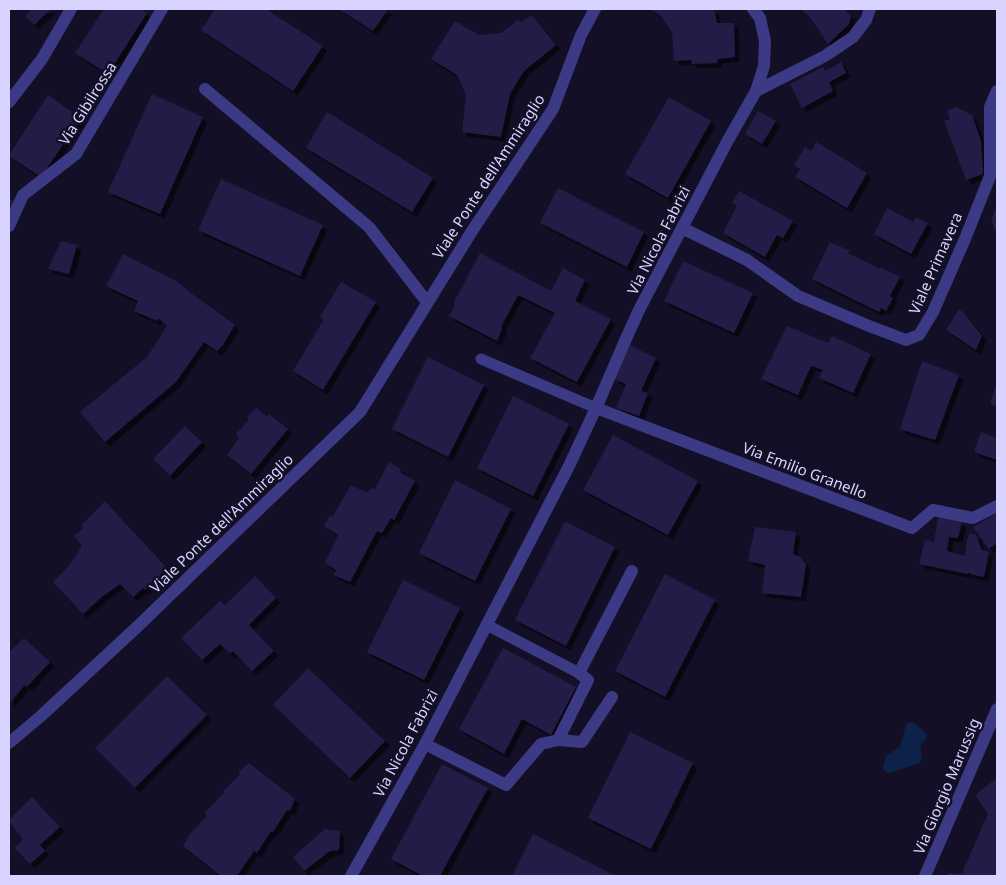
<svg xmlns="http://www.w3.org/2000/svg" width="1006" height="885" viewBox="0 0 1006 885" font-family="'Noto Sans',sans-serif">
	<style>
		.water { fill: #0c2248 }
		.building { fill: #241b47; filter: url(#shadow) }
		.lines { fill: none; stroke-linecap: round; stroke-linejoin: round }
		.service { stroke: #3d3a85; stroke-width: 11 }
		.pedestrian { stroke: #3d3a85; stroke-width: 12 }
		.minor { stroke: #3d3a85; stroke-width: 12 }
		.labels { text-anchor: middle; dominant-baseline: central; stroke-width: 5; stroke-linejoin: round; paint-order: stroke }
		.street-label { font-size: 15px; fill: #d9d4ff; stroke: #130f26 }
	</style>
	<defs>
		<filter id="shadow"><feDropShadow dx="4.5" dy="4.5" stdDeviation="0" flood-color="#0009"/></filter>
	</defs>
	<rect width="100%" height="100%" fill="#130f26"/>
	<path class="water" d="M910 722H913L927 734C926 741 923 741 921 746 918 753 926 754 919 763L888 774 883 769 886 756 900 747 906 725Z"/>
	<path class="building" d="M32 9H51L34 25 25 16Z
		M104 9H140L147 13 108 74 75 53Z
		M215 9H266L323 46 293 91 201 30Z
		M339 9H388L373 31Z
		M650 9H714L717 23H734L735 57 718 59 717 63 692 64 691 60 674 61 672 32 661 16Z
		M801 9H844L851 16 849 24 828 44 812 20Z
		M532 15 556 45 524 71 510 94 501 137 462 132 466 95 457 75 431 59 455 21 479 35 501 33 518 20 521 22Z
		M841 62 846 73 829 82 833 91 802 108 790 84 823 67 825 71Z
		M152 94 203 117 160 214 108 192Z
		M48 95 81 118 41 177 9 156V155Z
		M669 97 711 121 668 198 625 174Z
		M956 107 972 115 981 141 983 174 966 180 944 121 950 119 947 110Z
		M758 111 776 121 762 144 745 134Z
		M327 112 433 178 412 212 306 148Z
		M816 142 867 173 847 208 795 177 800 169 794 165 805 147 811 151Z
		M221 179 323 225 300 276 198 230Z
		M558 188 644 232 627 267 540 223Z
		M739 191 793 221 783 238 777 235 765 257 723 233 737 206 732 203Z
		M9 198 14 201 9 210Z
		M997 206V234L991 220Z
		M887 208 913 222 916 217 928 223 911 254 874 234Z
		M61 241 77 245 69 274 48 269Z
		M830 242 850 251 848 253 880 269V267L900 277 890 296 893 298 886 311 881 308 879 312 812 279Z
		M480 253 551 291 563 268 585 280 575 301 611 319 577 382 530 358 555 313 518 295 502 325V329L497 341 449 316 454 308V302Z
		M123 254 176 281 191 293 235 325 223 345 217 351 204 342 176 382 105 442 80 412 147 357 167 326 158 318 157 321 134 311 138 301 106 286Z
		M683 261 753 293 734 333 664 301Z
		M341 282 376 302 323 390 293 371 324 319 320 317Z
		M959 309 964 313 982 336 976 350 946 330Z
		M787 326 828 343 832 336 871 354 853 393 819 378 823 370 811 366 798 395 761 379Z
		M629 345 656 358 641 391 648 393 639 416 616 408 626 384 614 379Z
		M428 357 484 385 448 457 392 429Z
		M922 361 959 375 935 440 900 429Z
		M997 382V407L990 404Z
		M513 396 569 424 533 496 477 468Z
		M256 408 267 417 269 414 288 429 251 474 227 455 239 438 236 434 249 420 247 417Z
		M185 426 202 442 170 476 153 459Z
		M981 432 997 438V460L974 452Z
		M613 435 698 481 668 535 583 490Z
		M389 462 401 469 400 472 415 481 394 520 391 518 382 533 377 531 350 582 334 575 336 570 325 563 338 535 324 526 330 515 333 516 351 485 367 493 371 488 375 489Z
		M455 480 511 509 475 581 419 553Z
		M105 501 167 568 145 590 143 588 133 597 120 584 103 596 83 614 53 582 71 563 82 546 74 536 83 528 81 525Z
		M997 513V543L989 549 973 527Z
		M938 517 962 522 958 538 949 537 947 551 965 556 967 539 970 533 976 535 982 550 989 552 984 577 970 574 968 572V574L919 564 925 540 934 542Z
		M565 521 615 547 566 646 515 620Z
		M755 527 796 532 793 554 799 556 806 564 801 597 762 593 765 565 748 561Z
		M665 574 715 600 665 697 615 671Z
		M255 576 276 598 249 625 274 651 252 671 233 651 230 654 220 644 202 660 181 638 220 601 225 605Z
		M403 580 460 608 424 680 367 652Z
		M24 638 50 662 27 687 25 685 9 704V652Z
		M503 648 576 687 551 735 522 719 504 754 459 729Z
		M308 668 385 741 350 778 273 705Z
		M167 676 207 715 135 788 95 748Z
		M630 732 693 763 651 849 588 818Z
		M249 763 295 799 290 811 287 810 273 832 271 831 257 853 254 851 237 876H221L183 846 189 835 207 816 204 814 224 793 222 792 240 774 238 772Z
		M442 764 488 788 440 876H423L391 859Z
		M997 778V876H945L952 872 953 874 962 873 988 814 975 795Z
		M32 797 60 827 40 845 45 851 30 864 14 848 23 839 9 822V820Z
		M325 829 340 831 339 850 330 851 304 871 293 857Z
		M533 834 616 876H512Z"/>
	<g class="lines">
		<path class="service" d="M481 359 596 408
			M487 625 579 673"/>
		<path class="pedestrian" d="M596 408 912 528 933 510 973 518 997 506"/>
		<path class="minor" d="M205 89 369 227 427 302
			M756 91 825 56 853 37 866 20 870 9
			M9 102 42 59 71 9
			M9 226 23 195 76 154 162 9
			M682 228 747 260 798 296 869 326 906 340 919 335 933 312 965 239 990 176V107L997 91
			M558 740 582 742 612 697
			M9 743 41 716 136 628 360 412 472 231 553 109 581 35 595 9
			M425 744 506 785 541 744 558 740 588 680 579 673 632 571
			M351 876 425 744 569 466 596 408 625 341 639 310 682 228 727 142 756 91 764 66 765 41 760 18 753 9
			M925 876 997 709"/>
	</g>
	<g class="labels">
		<g class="street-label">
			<text transform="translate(87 103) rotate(-58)">Via Gibilrossa</text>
			<text transform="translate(488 176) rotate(-57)">Viale Ponte dell'Ammiraglio</text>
			<text transform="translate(658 240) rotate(-63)">Via Nicola Fabrizi</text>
			<text transform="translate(935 263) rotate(-66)">Viale Primavera</text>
			<text transform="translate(805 470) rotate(21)">Via Emilio Granello</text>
			<text transform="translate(221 523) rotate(-44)">Viale Ponte dell'Ammiraglio</text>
			<text transform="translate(405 743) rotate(-62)">Via Nicola Fabrizi</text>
			<text transform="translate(946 786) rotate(-67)">Via Giorgio Marussig</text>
		</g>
	</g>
	<rect width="1006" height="885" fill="none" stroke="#d9d4ff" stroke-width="20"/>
</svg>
